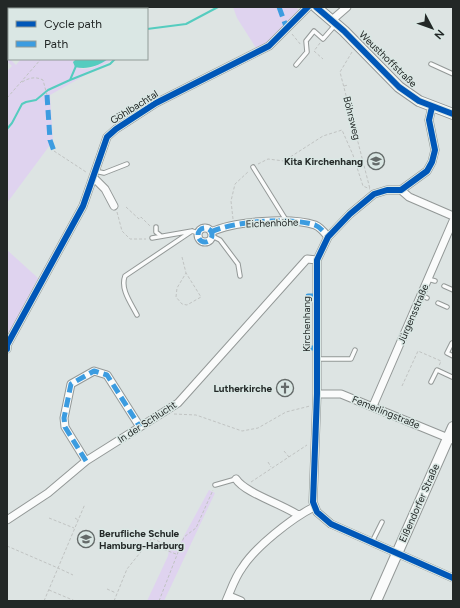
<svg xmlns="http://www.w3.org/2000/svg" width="460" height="608" viewBox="0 0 460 608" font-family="Figtree,sans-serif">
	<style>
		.green { fill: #dfd3ef }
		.water { fill: #55ccbf }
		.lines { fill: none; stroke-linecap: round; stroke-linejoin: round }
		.stream { stroke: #55ccbf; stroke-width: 2 }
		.lane-casing { stroke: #939897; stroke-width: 5.5 }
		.street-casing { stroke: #939897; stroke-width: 9 }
		.secondary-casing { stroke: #939897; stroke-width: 12 }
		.path { stroke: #c0c3c2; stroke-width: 1; stroke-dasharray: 3 2; stroke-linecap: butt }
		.lane { stroke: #fafbfb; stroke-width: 3.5 }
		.street { stroke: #fafbfb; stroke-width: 7 }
		.secondary { stroke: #fafbfb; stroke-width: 10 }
		.quiet { stroke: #3c9ce0; stroke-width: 5; stroke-dasharray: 10 5; stroke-linecap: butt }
		.cycleway-casing { stroke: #dae7e4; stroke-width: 8 }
		.cycleway { stroke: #0057b8; stroke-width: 6 }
		.labels { text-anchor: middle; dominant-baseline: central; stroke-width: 3; stroke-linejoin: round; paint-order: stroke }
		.street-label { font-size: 10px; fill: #232827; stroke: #dae7e4 }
		.poi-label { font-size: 10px; font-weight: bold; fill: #232827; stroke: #dae7e4; text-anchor: end }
	</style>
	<rect width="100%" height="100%" fill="#dde4e3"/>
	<path class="green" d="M233 7H295L298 9V13L269 42 256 48 237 18Z
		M7 56 16 65 21 59H76L73 62 82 69 92 68 108 59H114L50 95 53 141 7 203V71L12 66 7 61Z
		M7 250 38 278 7 338Z
		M209 490 215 493 164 601H147L168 556 170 543 178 547Z"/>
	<path class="water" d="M76 59H108C98 66 87 70 75 67L73 62Z"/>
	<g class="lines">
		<path class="stream" d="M147 29 186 24 218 7
			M70 80 110 64 115 59
			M7 129 12 123 22 104 26 102 36 100 48 90 70 80 76 66"/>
		<g class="lane-casing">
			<path id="lane" d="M431 64 453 74
				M296 65 307 52 306 41 314 31 323 39 336 24
				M253 167 286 220
				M95 171 104 173 127 164
				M156 227V232L161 236
				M212 236 220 240 238 264 240 276
				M152 238 192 231 198 233
				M428 279 435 281
				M444 286 453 290
				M421 295 427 298
				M438 303 447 307
				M137 315C131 303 120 289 125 276L192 231
				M452 343 447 353 453 356
				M317 359H351L355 350
				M431 382 437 370 452 377
				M215 485 236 479
				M372 542 382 522"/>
		</g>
		<g class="street-casing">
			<path id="street" d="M332 20 347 7
				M432 107 429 120 435 150 432 162 427 171 401 190H387L374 194 350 214 328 237 317 260V394L313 502 317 512 331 524 453 578
				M93 177 105 189 114 206
				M401 190 409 197 453 216
				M198 235a7 7 0 1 1 14 0a7 7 0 1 1-14 0Z
				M211 232C234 221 291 217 315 225 320 227 325 233 328 237
				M7 349V345L83 206 107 137 116 129 156 103 269 46 308 7
				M317 394H341L453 440
				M373 406 453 221
				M86 461 65 427 64 418 71 384 94 371 107 375 140 427
				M236 479C245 493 282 504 298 515
				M7 520 48 493 86 461 178 403 307 259 317 260
				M229 596 241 601
				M226 601C231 590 235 577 242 568 255 547 292 518 314 507"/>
		</g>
		<g class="secondary-casing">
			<path id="secondary" d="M316 7 344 31 399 87 419 101 453 114
				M376 601 453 427"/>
		</g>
		<path class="path" d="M48 9 52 7
			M292 34 301 45
			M320 43 314 51 323 59
			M352 52 340 72 370 189
			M22 82C29 78 35 76 43 80L47 95
			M344 86 348 85
			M7 98 41 59
			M54 151 86 172
			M258 164 268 159 284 161 323 136 342 130 353 155 363 186 370 189
			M126 207 139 219 141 217 151 227
			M117 212 122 231 130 239H146
			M233 219 231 201 235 184 249 171
			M182 257 186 273 177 288 176 297 182 304 187 305 201 297 186 273
			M402 386 418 351 441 361 439 366
			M174 414 196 415 242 431 258 428 286 412 310 406
			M284 451 289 457
			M268 462 271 467
			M251 482 307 445
			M49 518 74 528
			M75 518 78 520
			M7 546 58 568 85 504
			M107 589 116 593
			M49 590 75 601
			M44 601 58 568 73 575
			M114 601 127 569 152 538 162 543 160 548 176 554
			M159 601 184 537 196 528 213 490"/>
		<use href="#lane" class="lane"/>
		<use href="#street" class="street"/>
		<use href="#secondary" class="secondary"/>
		<path class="quiet" d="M279 7 287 29
			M47 95 50 140 54 151
			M198 235a7 7 0 1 1 14 0a7 7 0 1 1-14 0Z
			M211 232C234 221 291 217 315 225 320 227 325 233 328 237
			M316 348H307L308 296H316
			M86 461 65 427 64 418 71 384 94 371 107 375 140 427"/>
		<g class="cycleway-casing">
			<path id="cycleway" d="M316 7 344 31 399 87 419 101 453 114
				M432 107 429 120 435 150 432 162 427 171 401 190H387L374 194 350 214 328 237 317 260V394L313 502 317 512 331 524 453 578
				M7 349V345L83 206 107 137 116 129 156 103 269 46 308 7"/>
		</g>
		<use href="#cycleway" class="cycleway"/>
	</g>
	<defs>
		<g id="school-ring" transform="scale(0.9)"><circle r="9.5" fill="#dae7e4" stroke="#646a69" stroke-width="1.5"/><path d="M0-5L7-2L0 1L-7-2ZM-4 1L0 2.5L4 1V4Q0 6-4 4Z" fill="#646a69"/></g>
		<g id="church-ring" transform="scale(0.9)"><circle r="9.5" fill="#dae7e4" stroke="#646a69" stroke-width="1.5"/><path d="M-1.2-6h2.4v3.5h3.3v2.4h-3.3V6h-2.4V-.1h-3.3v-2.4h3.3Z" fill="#646a69"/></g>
	</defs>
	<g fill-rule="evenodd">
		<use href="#school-ring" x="376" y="161"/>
		<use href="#church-ring" x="285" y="388"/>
		<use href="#school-ring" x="86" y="539"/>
	</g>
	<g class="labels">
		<g class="street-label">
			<text transform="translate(388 59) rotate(44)">Weusthoffstraße</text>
			<text transform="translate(134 107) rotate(-32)">Göhlbachtal</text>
			<text transform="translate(352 118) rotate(76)">Böhrsweg</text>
			<text transform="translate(272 223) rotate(-2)">Eichenhöhe</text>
			<text transform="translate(413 314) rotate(-67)">Jürgensstraße</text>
			<text transform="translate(306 324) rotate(-90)">Kirchenhang</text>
			<text transform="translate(386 412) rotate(22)">Femerlingstraße</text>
			<text transform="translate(147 422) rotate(-33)">In der Schlucht</text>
			<text transform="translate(419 503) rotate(-66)">Eißendorfer Straße</text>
		</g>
		<g class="poi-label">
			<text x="363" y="161">Kita Kirchenhang</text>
			<text x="272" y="388">Lutherkirche</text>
			<text x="99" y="533" text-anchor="start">Berufliche Schule<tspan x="99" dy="12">Hamburg-Harburg</tspan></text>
		</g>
	</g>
	<rect width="460" height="608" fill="none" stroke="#232827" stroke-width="16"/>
	<rect x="8" y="8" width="140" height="52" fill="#dae7e4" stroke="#919b98"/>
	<rect x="16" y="21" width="20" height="6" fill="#0057b8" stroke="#919b98"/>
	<text x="44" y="28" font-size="12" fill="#232827">Cycle path</text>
	<rect x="16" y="41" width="20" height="6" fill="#3c9ce0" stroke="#919b98"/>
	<text x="44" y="48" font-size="12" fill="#232827">Path</text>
	<g transform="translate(432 28) rotate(131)" stroke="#dae7e4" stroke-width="3" paint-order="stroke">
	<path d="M0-3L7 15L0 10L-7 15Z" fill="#232827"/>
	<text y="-6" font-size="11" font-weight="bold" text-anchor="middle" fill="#232827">N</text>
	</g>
</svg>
